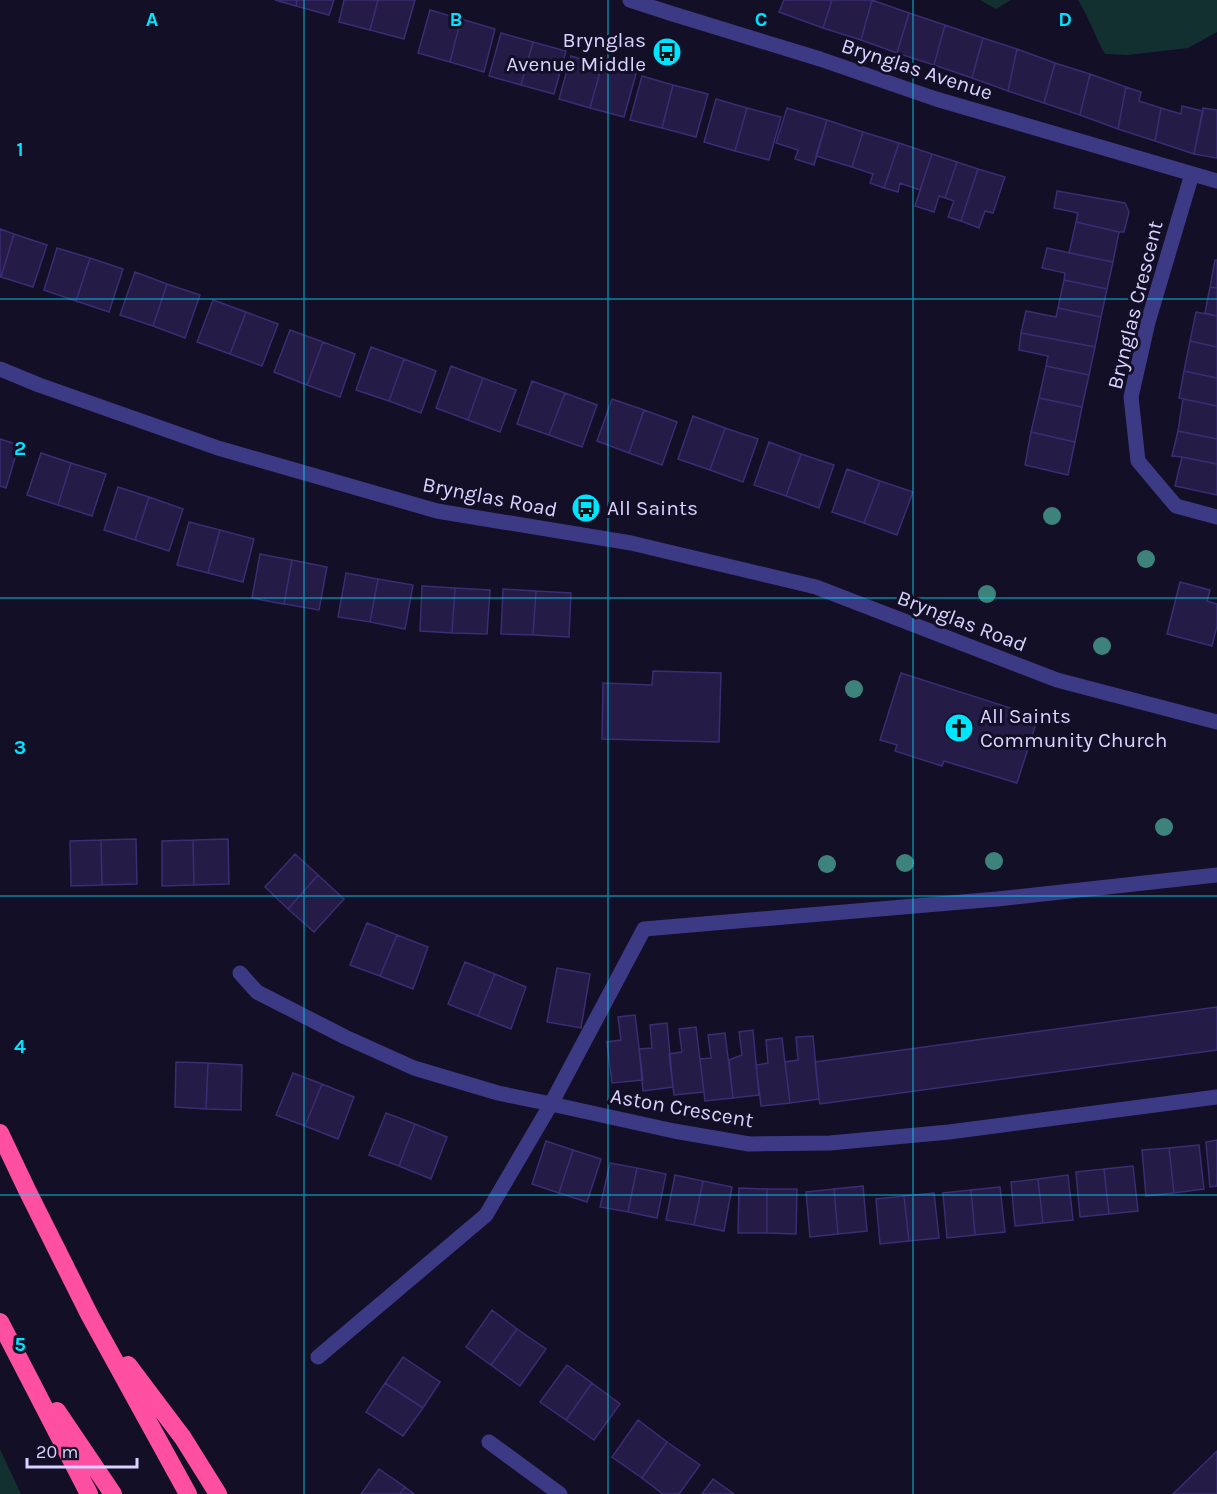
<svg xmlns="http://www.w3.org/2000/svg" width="1217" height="1494" viewBox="0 0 1217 1494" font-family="Karla,sans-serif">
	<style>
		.green { fill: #12302f }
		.building { fill: #241b47; stroke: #3b2d73; stroke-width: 1.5 }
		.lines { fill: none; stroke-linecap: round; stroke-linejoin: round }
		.minor { stroke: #3d3a85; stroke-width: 15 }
		.highway { stroke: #ff4fa3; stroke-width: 18 }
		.tree { fill: #3d827b }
		.grid { fill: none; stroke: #00e5ff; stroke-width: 1.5; stroke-opacity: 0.55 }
		.labels { text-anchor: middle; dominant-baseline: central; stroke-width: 6; stroke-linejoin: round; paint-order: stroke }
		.poi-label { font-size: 21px; fill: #d9d4ff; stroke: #130f26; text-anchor: start }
		.street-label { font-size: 21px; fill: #d9d4ff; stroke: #130f26 }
		.grid-label { font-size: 20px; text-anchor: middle; font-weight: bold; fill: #00e5ff; stroke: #130f26; stroke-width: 6; stroke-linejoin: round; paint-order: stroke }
	</style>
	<rect width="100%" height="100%" fill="#130f26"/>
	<path class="green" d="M980 0H1011L996 9Z
		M1078 0H1217V32L1188 48 1128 55 1105 54C1095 37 1089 17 1078 0Z
		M0 1449 21 1494H0Z"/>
	<path class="building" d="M275 0H297L296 6Z
		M297 0H334L329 15 296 6Z
		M344 0H378L370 30 339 22Z
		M378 0H415L404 39 370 30Z
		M784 0H832L823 28 779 12Z
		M832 0H872L861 40 823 28Z
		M872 0 909 13 897 53 861 40Z
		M430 10 461 19 450 62 418 53Z
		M909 13 945 25 934 65 897 53Z
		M461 19 495 29 484 72 450 62Z
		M945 25 983 38 972 78 934 65Z
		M501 33 533 42 521 85 489 76Z
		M983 38 1017 49 1008 91 972 78Z
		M533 42 566 51 554 94 521 85Z
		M1017 49 1055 63 1044 103 1008 91Z
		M571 56 602 65 590 108 559 99Z
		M1055 63 1090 74 1080 115 1044 103Z
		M602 65 636 74 624 117 590 108Z
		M1090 74 1126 87 1118 129 1080 115Z
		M642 76 673 85 662 128 630 120Z
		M673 85 708 94 696 137 662 128Z
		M1126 87 1141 92 1139 101 1161 108 1155 141 1118 129Z
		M716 99 747 108 735 151 704 142Z
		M1182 106 1203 111 1194 154 1155 141 1161 108 1181 114Z
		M747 108 781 117 769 160 735 151Z
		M787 108 827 120 814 165 795 159 798 150 776 143Z
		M1203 108 1217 110V158L1194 154Z
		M827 120 863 132 852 167 816 156Z
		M863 132 899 143 884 188 870 183 873 174 852 167Z
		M899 143 932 154 920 190 900 183 898 192 884 188Z
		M932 154 957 162 945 198 939 196 934 212 915 206Z
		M957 162 978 169 961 221 948 217 954 201 945 198Z
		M978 169 1005 177 993 213 985 211 979 228 961 221Z
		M1057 191 1125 203 1129 212 1124 232H1119L1076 222 1078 213 1054 208Z
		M1076 222 1119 232 1113 262 1069 253Z
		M0 229 14 234 1 277H0Z
		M14 234 47 245 33 287 1 277Z
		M57 248 90 258 76 301 44 290Z
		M1047 248 1113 262 1107 289 1064 280 1065 273 1042 268Z
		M90 258 123 269 109 312 76 301Z
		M1215 260H1217V288L1210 287Z
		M135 272 167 284 153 326 120 315Z
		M1064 280 1107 289 1101 317 1058 308Z
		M167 284 200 295 185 338 153 326Z
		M1210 287 1217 288V316L1205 313Z
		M213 300 246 312 230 354 197 342Z
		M1058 308 1101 317 1095 347 1021 333 1026 311 1056 317Z
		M246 312 278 324 262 366 230 354Z
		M1196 312 1217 316V347L1190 341Z
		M290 330 323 342 307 385 274 372Z
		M1021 333 1095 347 1089 375 1046 366 1048 356 1019 350Z
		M1190 341 1217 347V378L1184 371Z
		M323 342 355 354 340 397 307 385Z
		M371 347 404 359 389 401 356 390Z
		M404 359 436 371 421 413 389 401Z
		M451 366 483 378 468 420 436 408Z
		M1046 366 1089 375 1082 407 1039 398Z
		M1184 371 1217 378V406L1179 398Z
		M483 378 516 390 500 432 468 420Z
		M532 381 565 393 549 435 517 424Z
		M565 393 597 405 582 447 549 435Z
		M1039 398 1082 407 1075 442 1031 432Z
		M612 399 644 410 629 453 597 441Z
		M1183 399 1217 406V439L1178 431Z
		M644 410 677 422 662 465 629 453Z
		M693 416 725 428 710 470 678 459Z
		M725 428 758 439 743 482 710 470Z
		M1178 431 1217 439V464L1182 457 1172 456Z
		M1031 432 1075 442 1068 475 1025 465Z
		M0 439 19 445 6 488 0 486Z
		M769 442 801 454 786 496 754 485Z
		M41 453 71 463 58 505 27 495Z
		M801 454 834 465 819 508 786 496Z
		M1182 457 1217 464V495L1175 486Z
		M71 463 106 474 92 516 58 505Z
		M847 469 880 481 864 523 832 512Z
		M880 481 913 492 897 535 864 523Z
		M118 487 149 497 135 540 104 530Z
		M149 497 183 509 169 551 135 540Z
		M189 522 220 530 208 573 177 565Z
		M220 530 254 539 243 582 208 573Z
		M260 554 292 560 284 604 252 598Z
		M292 560 327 567 319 610 284 604Z
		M346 573 378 579 370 622 338 617Z
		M378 579 413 585 405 629 370 622Z
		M1180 582 1210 590 1207 601 1217 604V626L1212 646 1167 634Z
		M422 586 455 588 452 633 420 631Z
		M455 588 490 590 487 634 452 633Z
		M503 589 536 591 533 635 501 634Z
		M536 591 571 593 569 637 533 635Z
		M653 671 721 673 719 742 602 739 603 683 652 685Z
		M901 673 1038 717 1017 783 944 761 942 766 895 751 897 745 880 740Z
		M136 839 137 884 102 885 101 840Z
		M228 839 229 884 194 885 193 840Z
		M101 840 102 885 71 886 70 841Z
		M193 840 194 885 162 886V841Z
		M295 854 318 875 288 909 265 887Z
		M318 875 344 899 314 932 288 909Z
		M367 923 397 935 380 976 350 965Z
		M397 935 428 947 413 989 380 976Z
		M465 962 495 974 478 1016 448 1004Z
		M557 968 590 974 581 1028 547 1022Z
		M495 974 526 987 511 1029 478 1016Z
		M1217 1007V1050L820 1104 819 1099 815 1062Z
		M635 1015 643 1080 612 1083 607 1042 621 1040 618 1017Z
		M667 1023 673 1087 643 1091 639 1049 652 1048 650 1025Z
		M696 1027 704 1092 674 1095 669 1054 682 1052 679 1029Z
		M753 1030 759 1095 733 1098 729 1060 742 1055 739 1032Z
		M725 1033 733 1098 705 1101 700 1059 711 1058 708 1035Z
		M813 1036 819 1099 790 1103 785 1062 798 1060 796 1037Z
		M782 1038 790 1103 761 1106 756 1065 768 1063 766 1040Z
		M176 1062 208 1063 206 1109 175 1107Z
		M208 1063 242 1065 241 1110 206 1109Z
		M293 1073 322 1084 305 1126 276 1115Z
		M322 1084 354 1097 338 1139 305 1126Z
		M386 1113 415 1124 399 1166 369 1155Z
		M415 1124 447 1137 431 1179 399 1166Z
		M1217 1140V1186L1210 1187 1206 1142Z
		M546 1141 573 1150 559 1193 532 1184Z
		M1199 1145 1204 1189 1174 1193 1169 1148Z
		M1169 1148 1174 1193 1146 1196 1142 1150Z
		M573 1150 601 1159 587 1202 559 1193Z
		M610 1163 637 1168 628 1212 600 1207Z
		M1133 1166 1138 1211 1109 1214 1104 1169Z
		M637 1168 666 1174 657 1218 628 1212Z
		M1104 1169 1109 1214 1080 1217 1076 1172Z
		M675 1175 703 1181 694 1225 666 1220Z
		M1068 1175 1073 1220 1043 1223 1038 1179Z
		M1038 1179 1043 1223 1015 1226 1011 1182Z
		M703 1181 732 1187 724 1231 694 1225Z
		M863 1186 867 1231 838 1234 834 1189Z
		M1000 1187 1005 1232 975 1235 971 1190Z
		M739 1188 767 1189V1233H738Z
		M767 1189H797L796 1234 767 1233Z
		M834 1189 838 1234 810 1237 806 1192Z
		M971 1190 975 1235 947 1238 943 1193Z
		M934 1193 939 1238 909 1241 904 1196Z
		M904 1196 909 1241 880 1244 876 1199Z
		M492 1310 517 1329 491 1365 466 1347Z
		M517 1329 546 1349 520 1386 491 1365Z
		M403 1357 440 1382 423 1408 385 1383Z
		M567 1365 592 1383 566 1420 540 1402Z
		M385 1383 423 1408 403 1436 366 1412Z
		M592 1383 620 1404 594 1440 566 1420Z
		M638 1420 667 1442 642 1478 612 1457Z
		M667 1442 700 1465 679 1494H663L642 1478Z
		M1217 1451V1494H1173Z
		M379 1469 405 1487 400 1494H361Z
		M713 1479 734 1494H702Z
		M405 1487 414 1494H400Z"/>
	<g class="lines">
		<path class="minor" d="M630 0 673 14 820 59 936 99 1217 181
			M1192 174 1148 322 1131 397 1138 461 1176 506 1217 517
			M0 369 39 385 218 448 437 511 631 543 816 587 1057 680 1217 722
			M240 973 257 992 345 1037 414 1068 498 1093 551 1104 674 1131 749 1144 830 1143 949 1132 1217 1097
			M318 1357 486 1215 551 1104 644 929 997 899 1217 875
			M489 1442 560 1494"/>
		<path class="highway" d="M0 1133 27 1190 90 1316 188 1494
			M0 1322 89 1494
			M128 1365 183 1438 218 1494
			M57 1411 113 1494"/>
	</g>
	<g class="tree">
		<circle cx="1052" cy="516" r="9"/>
		<circle cx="1146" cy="559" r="9"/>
		<circle cx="987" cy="594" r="9"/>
		<circle cx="1102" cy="646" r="9"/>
		<circle cx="854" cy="689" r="9"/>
		<circle cx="1164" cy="827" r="9"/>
		<circle cx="994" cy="861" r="9"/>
		<circle cx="905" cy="863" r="9"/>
		<circle cx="827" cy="864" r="9"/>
	</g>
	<path class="grid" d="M304 0V1494M608 0V1494M913 0V1494M0 299H1217M0 598H1217M0 896H1217M0 1195H1217"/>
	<defs>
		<g id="bus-disc" transform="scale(1.5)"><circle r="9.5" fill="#00e5ff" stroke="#130f26"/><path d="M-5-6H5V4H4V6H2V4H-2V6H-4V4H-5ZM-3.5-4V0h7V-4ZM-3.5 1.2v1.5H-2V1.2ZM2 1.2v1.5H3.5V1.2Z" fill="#111"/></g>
		<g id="church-disc" transform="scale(1.5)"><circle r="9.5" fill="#00e5ff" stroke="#130f26"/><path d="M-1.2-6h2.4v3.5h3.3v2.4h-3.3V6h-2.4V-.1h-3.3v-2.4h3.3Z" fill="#111"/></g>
	</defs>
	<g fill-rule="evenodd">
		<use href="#bus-disc" x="667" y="52"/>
		<use href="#bus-disc" x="586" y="508"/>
		<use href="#church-disc" x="959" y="728"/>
	</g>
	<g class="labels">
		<g class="poi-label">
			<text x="646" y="40" text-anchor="end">Brynglas<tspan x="646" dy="24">Avenue Middle</tspan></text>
			<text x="607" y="508">All Saints</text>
			<text x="980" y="716">All Saints<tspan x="980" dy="24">Community Church</tspan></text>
		</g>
		<g class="street-label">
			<text transform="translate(917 69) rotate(18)">Brynglas Avenue</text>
			<text transform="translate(1135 305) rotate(-76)">Brynglas Crescent</text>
			<text transform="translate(490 497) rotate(11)">Brynglas Road</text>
			<text transform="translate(962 621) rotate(21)">Brynglas Road</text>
			<text transform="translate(682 1108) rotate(10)">Aston Crescent</text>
		</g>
	</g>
	<g class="grid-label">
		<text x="152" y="26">A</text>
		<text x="456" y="26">B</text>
		<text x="761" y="26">C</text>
		<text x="1065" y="26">D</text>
		<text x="20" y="156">1</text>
		<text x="20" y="455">2</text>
		<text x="20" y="754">3</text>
		<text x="20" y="1053">4</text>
		<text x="20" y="1351">5</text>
	</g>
	<path d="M27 1458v9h110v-9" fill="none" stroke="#d9d4ff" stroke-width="3"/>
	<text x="36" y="1458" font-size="18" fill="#d9d4ff" stroke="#130f26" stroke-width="4.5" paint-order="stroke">20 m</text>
</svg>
